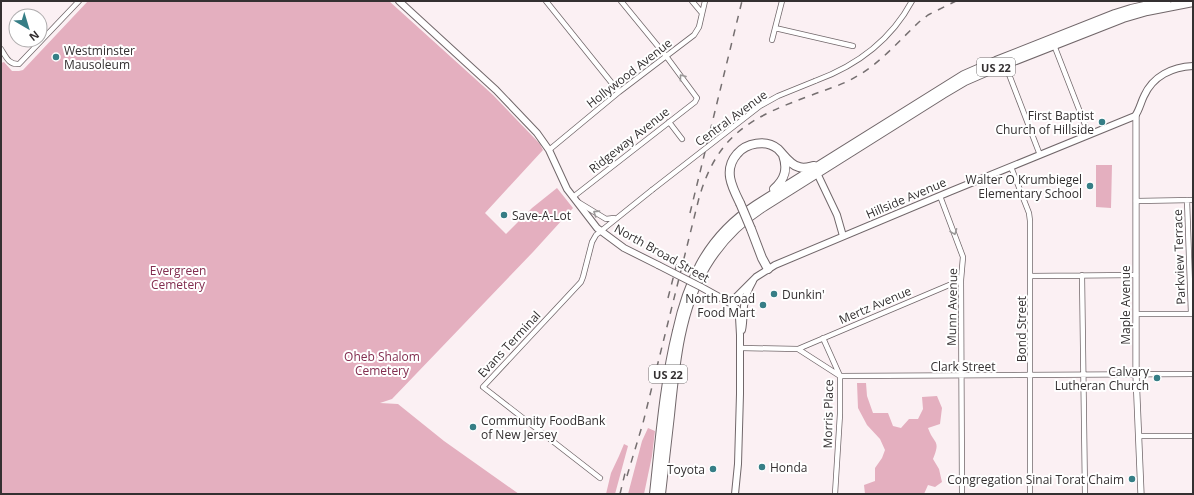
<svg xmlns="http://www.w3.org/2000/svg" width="1194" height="495" viewBox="0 0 1194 495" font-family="'Open Sans',sans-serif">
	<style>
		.green { fill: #e4afbf }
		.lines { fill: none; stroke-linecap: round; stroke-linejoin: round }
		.minor-casing { stroke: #71676a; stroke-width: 6 }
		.tertiary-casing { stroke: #71676a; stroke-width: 7 }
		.secondary-casing { stroke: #71676a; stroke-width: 8 }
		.trunk-casing { stroke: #71676a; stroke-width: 10 }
		.minor { stroke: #fff; stroke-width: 4.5 }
		.tertiary { stroke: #fff; stroke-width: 5.5 }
		.secondary { stroke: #fff; stroke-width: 6 }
		.trunk { stroke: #fff; stroke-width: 8 }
		.rail { stroke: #756f70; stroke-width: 1.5; stroke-dasharray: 7 7; stroke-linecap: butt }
		.minor-bridge-casing { stroke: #71676a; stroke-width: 6; stroke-linecap: butt }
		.secondary-bridge-casing { stroke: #71676a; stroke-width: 8; stroke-linecap: butt }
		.trunk-bridge-casing { stroke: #71676a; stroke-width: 10; stroke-linecap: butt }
		.minor-bridge { stroke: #fff; stroke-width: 4.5 }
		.secondary-bridge { stroke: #fff; stroke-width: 6 }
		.trunk-bridge { stroke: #fff; stroke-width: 8 }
		.oneway { stroke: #9a9898 }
		.poi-dot { fill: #367e86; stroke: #fff; stroke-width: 1.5 }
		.labels { text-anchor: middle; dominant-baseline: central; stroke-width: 4; stroke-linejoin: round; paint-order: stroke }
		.shield { fill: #fff; stroke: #716e6f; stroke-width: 1 }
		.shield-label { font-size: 11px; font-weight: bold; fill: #343031 }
		.poi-label { font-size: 12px; fill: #343031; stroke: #fff; text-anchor: end }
		.street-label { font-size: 12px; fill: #343031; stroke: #fff }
		.park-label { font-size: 12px; fill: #822d4f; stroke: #fff }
	</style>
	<rect width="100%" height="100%" fill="#fbf0f3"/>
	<path class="green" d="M88 1H389L493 95 540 144 543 150 485 213 506 234 532 208 557 188 573 208 533 252 392 399 380 403 398 404 444 441 519 494H1V63L4 62 12 71H19L23 70Z
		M1096 165H1112L1111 208 1096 207Z
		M866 383 867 396 873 413H888L893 426 901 428 909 419H918L923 409 922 397 937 396 942 408 940 424 928 428C934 445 941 439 933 459L939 469 942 482 935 487 928 485 924 494H865L864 485 875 481V468L882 458 885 450 880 439 867 425 858 408 857 383Z
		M648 428 655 431 652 456 644 494H628L642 441Z
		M624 444 628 446 615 494H606L611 473 619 456Z"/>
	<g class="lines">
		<g class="minor-casing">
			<path id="minor" d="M546 1 619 92
				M692 1 702 13
				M775 28 853 46
				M772 40 782 1
				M1054 45 1089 135
				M1 49C6 57 9 65 19 64L79 1
				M1005 64 1040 155
				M815 81C856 66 891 40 912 1
				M669 122 682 139
				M549 150 619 92 694 35 699 27 705 1
				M1011 167 1029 213 1030 221V494
				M940 196 963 257 961 280 962 494
				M573 197 695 102 697 98 666 56 621 1
				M1187 200 1191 314
				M1136 201 1193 200
				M578 202 606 219 614 218
				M1082 275 1085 494
				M1030 276 1136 275
				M1137 314H1193
				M823 338 840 376V414L835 494
				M741 348 798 349 840 376 1193 374
				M798 349 961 280
				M1139 436H1193
				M600 478 483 387 581 282 583 277 592 242 596 235 652 190"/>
		</g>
		<g class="tertiary-casing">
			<path id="tertiary" d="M1136 115V375L1141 494"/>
		</g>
		<g class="secondary-casing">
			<path id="secondary" d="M399 1 496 90 537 133 549 150 567 189 597 228 624 248 658 265
				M817 173 837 215 843 236
				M701 287 730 303 736 308 739 317 740 335V394L738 464 735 494
				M730 303 756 277 775 265 949 192 1135 116C1139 111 1141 102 1144 96 1153 76 1172 67 1193 66
				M742 330C744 321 743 314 744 306 745 297 749 288 753 281"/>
		</g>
		<g class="trunk-casing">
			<path id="trunk" d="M774 189C785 179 788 169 783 155
				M740 203C732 187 723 170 737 154 746 143 766 139 778 149 784 155 790 165 799 167 804 169 809 167 814 166
				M751 229 762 258 768 269
				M654 494C660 439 664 384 677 331 682 308 689 286 700 265 713 241 733 220 756 205L964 75 996 61 1115 14 1131 9 1166 1
				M661 494C664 468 667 442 670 415 675 365 680 310 706 266 721 241 741 221 765 206L943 94 965 81 988 71 1123 18 1147 11 1193 2"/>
		</g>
		<use href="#minor" class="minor"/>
		<use href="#tertiary" class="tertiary"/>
		<use href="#secondary" class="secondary"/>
		<use href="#trunk" class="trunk"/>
		<path class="rail" d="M690 213 742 1
			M668 298 677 263
			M627 476 643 423 699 198C718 133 752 117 812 95 827 89 843 85 857 76 878 65 901 39 919 22L928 15 956 1
			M620 494 626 469"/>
		<g class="minor-bridge-casing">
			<path id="minor-bridge" d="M652 190 760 106 778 96 815 81"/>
		</g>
		<g class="secondary-bridge-casing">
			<path id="secondary-bridge" d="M658 265 701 287"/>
		</g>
		<g class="trunk-bridge-casing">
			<path id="trunk-bridge" d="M740 203 751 229"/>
		</g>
		<use href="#minor-bridge" class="minor-bridge"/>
		<use href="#secondary-bridge" class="secondary-bridge"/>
		<use href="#trunk-bridge" class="trunk-bridge"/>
	</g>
	<defs><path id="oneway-chevron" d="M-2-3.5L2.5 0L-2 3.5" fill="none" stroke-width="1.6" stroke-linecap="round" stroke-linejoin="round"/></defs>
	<g class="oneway">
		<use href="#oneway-chevron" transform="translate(682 77) rotate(-127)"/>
		<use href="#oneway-chevron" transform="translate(596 213) rotate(-147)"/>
		<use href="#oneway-chevron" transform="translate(954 232) rotate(69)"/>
	</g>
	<g class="poi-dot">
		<circle cx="56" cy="57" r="4"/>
		<circle cx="1102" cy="122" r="4"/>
		<circle cx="1090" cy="186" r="4"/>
		<circle cx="504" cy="215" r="4"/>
		<circle cx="774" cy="294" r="4"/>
		<circle cx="763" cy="305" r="4"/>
		<circle cx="1157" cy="378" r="4"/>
		<circle cx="473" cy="427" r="4"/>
		<circle cx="762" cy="467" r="4"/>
		<circle cx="713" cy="469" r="4"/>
		<circle cx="1132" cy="479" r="4"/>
	</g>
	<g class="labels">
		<g class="shield">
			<rect x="977" y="58" width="38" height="18" rx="3"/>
			<rect x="649" y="365" width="38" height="18" rx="3"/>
		</g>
		<g class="shield-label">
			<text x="996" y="67">US 22</text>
			<text x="668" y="374">US 22</text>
		</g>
		<g class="poi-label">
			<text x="64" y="50" text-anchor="start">Westminster<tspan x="64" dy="14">Mausoleum</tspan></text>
			<text x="1094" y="115">First Baptist<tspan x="1094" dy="14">Church of Hillside</tspan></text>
			<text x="1082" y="179">Walter O Krumbiegel<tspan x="1082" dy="14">Elementary School</tspan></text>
			<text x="512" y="215" text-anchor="start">Save-A-Lot</text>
			<text x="782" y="294" text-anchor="start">Dunkin'</text>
			<text x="755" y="298">North Broad<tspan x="755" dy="14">Food Mart</tspan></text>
			<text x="1149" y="371">Calvary<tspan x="1149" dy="14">Lutheran Church</tspan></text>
			<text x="481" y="420" text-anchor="start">Community FoodBank<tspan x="481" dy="14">of New Jersey</tspan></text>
			<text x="770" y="467" text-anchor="start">Honda</text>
			<text x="705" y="469">Toyota</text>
			<text x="1124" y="479">Congregation Sinai Torat Chaim</text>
		</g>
		<g class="street-label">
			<text transform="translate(629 73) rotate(-38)">Hollywood Avenue</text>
			<text transform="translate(731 118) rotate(-36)">Central Avenue</text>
			<text transform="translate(629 140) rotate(-38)">Ridgeway Avenue</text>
			<text transform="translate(906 198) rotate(-23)">Hillside Avenue</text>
			<text transform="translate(662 253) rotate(29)">North Broad Street</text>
			<text transform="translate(1179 257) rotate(-92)">Parkview Terrace</text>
			<text transform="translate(875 305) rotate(-23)">Mertz Avenue</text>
			<text transform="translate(1125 305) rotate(-90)">Maple Avenue</text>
			<text transform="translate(952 307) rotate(-89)">Munn Avenue</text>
			<text transform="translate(1021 329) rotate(-90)">Bond Street</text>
			<text transform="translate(509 344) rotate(-47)">Evans Terminal</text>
			<text x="963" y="366">Clark Street</text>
			<text transform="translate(828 414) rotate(-89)">Morris Place</text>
		</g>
		<g class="park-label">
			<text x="178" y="270">Evergreen<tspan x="178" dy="14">Cemetery</tspan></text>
			<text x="382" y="356">Oheb Shalom<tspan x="382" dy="14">Cemetery</tspan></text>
		</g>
	</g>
	<rect width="1194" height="495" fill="none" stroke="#343031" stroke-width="4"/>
	<g transform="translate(28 28) rotate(142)"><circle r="19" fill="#ffffff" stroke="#aeacad"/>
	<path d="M0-3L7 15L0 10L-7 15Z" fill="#367e86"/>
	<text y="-6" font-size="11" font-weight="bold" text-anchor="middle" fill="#343031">N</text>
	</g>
</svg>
